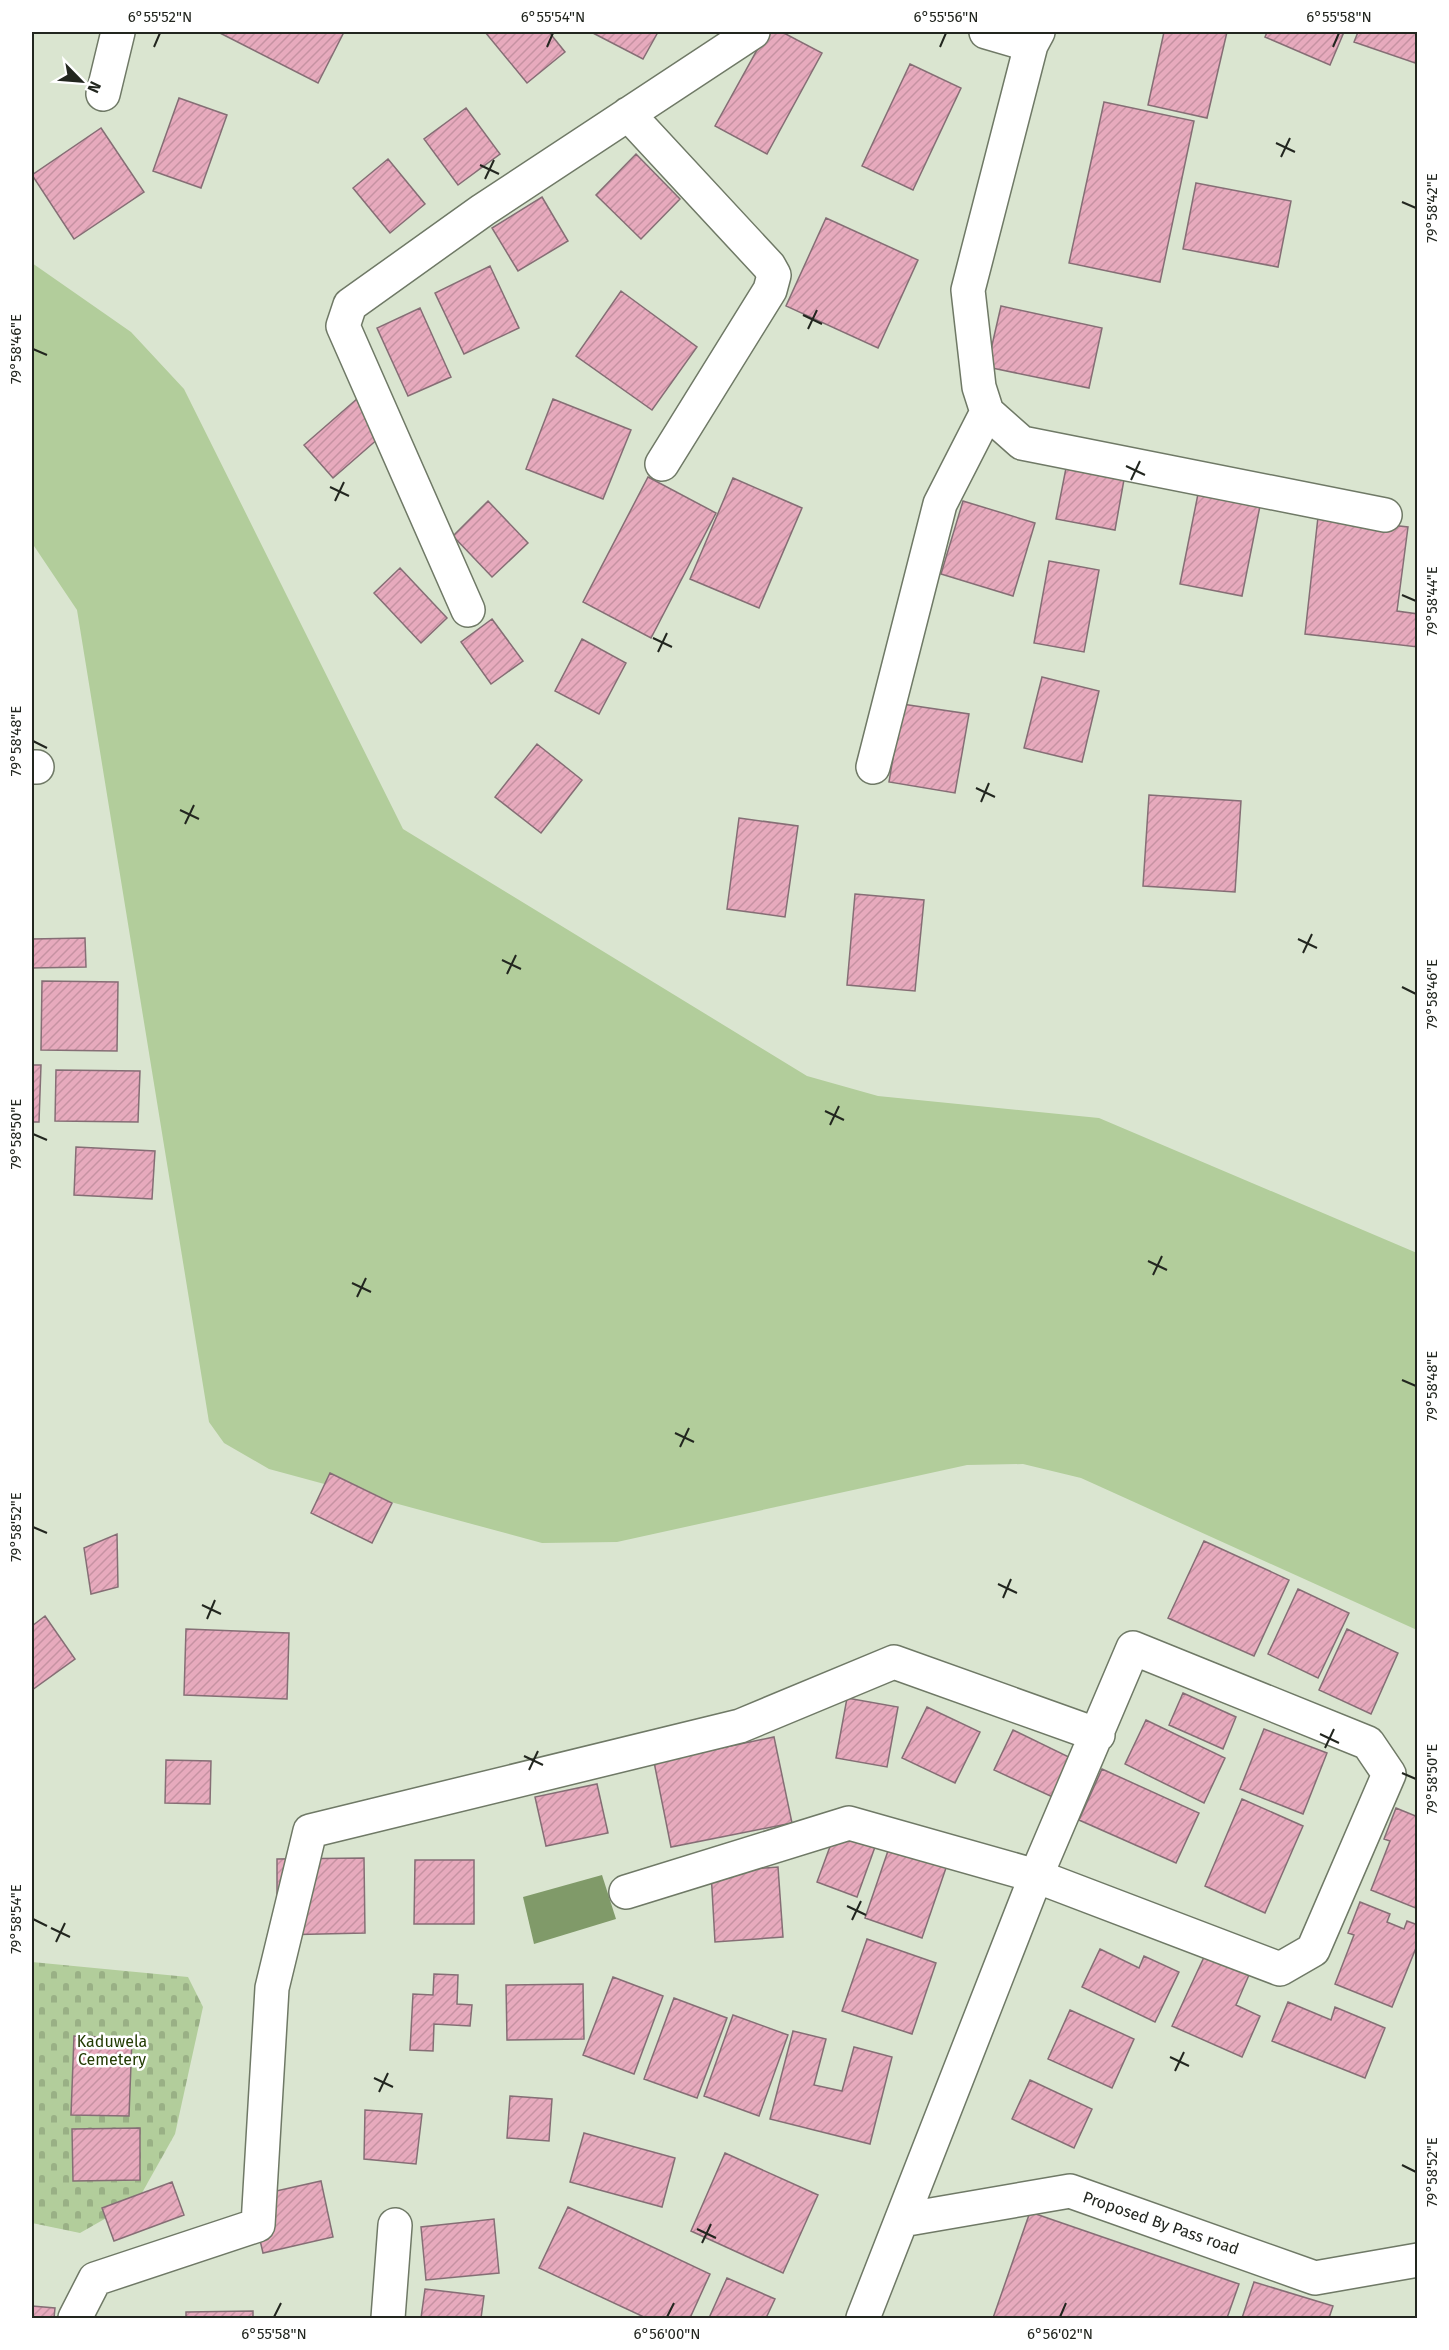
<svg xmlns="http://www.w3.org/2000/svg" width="1449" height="2350" viewBox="0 0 1449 2350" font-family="'Fira Sans',sans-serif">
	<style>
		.grass { fill: #b2cd9b }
		.cemetery { fill: url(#cemetery-stones) }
		.water { fill: #809a69 }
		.building { fill: url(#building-hatch); stroke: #856e75; stroke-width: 1.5 }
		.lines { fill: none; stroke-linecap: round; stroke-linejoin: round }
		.minor-casing { stroke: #6f7966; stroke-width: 36 }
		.minor { stroke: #fff; stroke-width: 33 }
		.ticks { fill: none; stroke: #22261f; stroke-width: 2 }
		.labels { text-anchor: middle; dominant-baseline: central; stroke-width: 5; stroke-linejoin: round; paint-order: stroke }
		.park-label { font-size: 16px; fill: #243c04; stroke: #fff }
		.street-label { font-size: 16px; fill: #22261f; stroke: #fff }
		.neatline { fill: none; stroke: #22261f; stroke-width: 2 }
		.ticks-label { font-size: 15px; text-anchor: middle; fill: #22261f }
	</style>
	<defs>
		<pattern id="cemetery-stones" width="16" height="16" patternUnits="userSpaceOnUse" patternTransform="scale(1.5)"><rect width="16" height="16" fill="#b2cd9b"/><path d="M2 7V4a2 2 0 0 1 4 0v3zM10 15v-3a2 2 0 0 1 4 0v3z" fill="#99b085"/></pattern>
		<pattern id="building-hatch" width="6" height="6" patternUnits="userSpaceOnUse" patternTransform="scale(1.5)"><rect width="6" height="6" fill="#e7aabd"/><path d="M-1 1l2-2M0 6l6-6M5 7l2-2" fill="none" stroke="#c692a2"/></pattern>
	</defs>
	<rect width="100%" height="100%" fill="#dae5d0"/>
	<path class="grass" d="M32 263 131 332 184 389 403 829 807 1076 878 1096 1099 1118 1417 1253V1630L1081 1478 1023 1464 967 1465 617 1542 542 1543 269 1469 224 1443 209 1422 77 610 32 543Z"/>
	<path class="cemetery" d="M32 1962 188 1977 203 2007 175 2134 138 2200 80 2233 32 2223Z"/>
	<path class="water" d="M602 1875 616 1919 534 1944 523 1897Z"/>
	<path class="building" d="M218 32H344L318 83Z
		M485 32H549L565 52 527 83Z
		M591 32H658L643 59Z
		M767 32H782L822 53 767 154 715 126Z
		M1164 32H1227L1207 118 1148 105Z
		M1267 32H1344L1330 65 1265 37Z
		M1358 32H1418V64L1354 42Z
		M910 64 961 88 913 190 862 166Z
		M179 98 227 115 201 188 153 171Z
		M1104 102 1194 121 1160 282 1069 263Z
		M466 108 500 154 458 185 424 139Z
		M101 128 144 192 74 239 32 175Z
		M636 154 680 199 641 239 596 195Z
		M388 159 425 204 390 233 353 188Z
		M1196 183 1291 201 1278 267 1183 249Z
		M542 197 568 241 518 271 492 228Z
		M826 218 918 260 878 348 786 306Z
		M490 266 519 328 464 354 435 293Z
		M621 291 697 347 652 410 576 356Z
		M1001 306 1102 328 1089 388 987 367Z
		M420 308 451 377 408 396 377 328Z
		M358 398 387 431 333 478 304 445Z
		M553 399 631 430 603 499 526 469Z
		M1067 463 1125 474 1115 530 1056 519Z
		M648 477 716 513 651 638 583 602Z
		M733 478 802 508 759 608 690 579Z
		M1198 494 1260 506 1242 596 1180 584Z
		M488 501 528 543 492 577 453 536Z
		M963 501 1035 523 1013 596 941 574Z
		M1318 517 1408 527 1397 611 1418 614V647L1305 634Z
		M1049 561 1099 570 1084 652 1034 643Z
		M400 568 447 618 421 643 374 593Z
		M492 619 523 661 491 684 461 642Z
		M582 639 626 663 599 714 555 691Z
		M1042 677 1099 691 1082 762 1024 748Z
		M902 704 969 714 955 793 889 782Z
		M537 744 582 780 541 833 495 797Z
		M1149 795 1241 801 1235 892 1143 886Z
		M739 818 798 826 785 917 727 909Z
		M855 894 924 900 915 991 847 985Z
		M85 938 86 967 32 968V939Z
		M42 981 118 982 117 1051 41 1050Z
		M32 1065H41L39 1122H32Z
		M56 1070 140 1071 138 1122 55 1121Z
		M76 1147 155 1151 152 1199 74 1195Z
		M330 1473 392 1503 372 1543 311 1513Z
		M117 1534 118 1587 91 1594 84 1548Z
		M1204 1541 1289 1580 1254 1656 1168 1618Z
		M1298 1589 1349 1613 1318 1678 1268 1654Z
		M45 1616 75 1659 32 1690V1626Z
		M186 1629 289 1633 287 1699 184 1695Z
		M1347 1629 1398 1653 1371 1714 1319 1690Z
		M1183 1693 1236 1717 1223 1749 1169 1725Z
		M847 1698 898 1707 887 1767 836 1758Z
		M927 1707 980 1732 955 1783 902 1758Z
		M1146 1720 1225 1758 1204 1803 1125 1764Z
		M1264 1729 1327 1753 1303 1814 1240 1789Z
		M1013 1730 1075 1760 1057 1799 994 1770Z
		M774 1737 792 1823 671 1847 654 1762Z
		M166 1760 211 1761 210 1804 165 1803Z
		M1102 1769 1199 1813 1176 1863 1079 1820Z
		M597 1784 608 1833 546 1846 535 1797Z
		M1242 1799 1303 1826 1265 1913 1205 1886Z
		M1396 1808 1418 1817V1909L1371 1890 1390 1841 1384 1839Z
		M835 1833 875 1847 857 1897 817 1882Z
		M890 1845 947 1865 922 1938 865 1918Z
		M364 1858 365 1933 277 1935V1859Z
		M415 1860H474V1924H414Z
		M778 1867 783 1937 715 1942 711 1872Z
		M1360 1902 1390 1914 1387 1922 1404 1929 1407 1921 1418 1925V1943L1392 2007 1335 1984 1354 1935 1348 1933Z
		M867 1939 936 1963 912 2034 842 2011Z
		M1100 1949 1139 1968 1144 1956 1179 1972 1155 2022 1082 1987Z
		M1205 1955 1249 1975 1236 2005 1260 2016 1242 2057 1172 2026Z
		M434 1974 458 1975 457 2004 472 2005 470 2026 434 2024 433 2051 410 2050 413 1994 433 1995Z
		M613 1977 663 1996 634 2074 583 2055Z
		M583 1984 584 2039 507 2040 506 1985Z
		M674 1998 727 2018 697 2098 644 2079Z
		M1288 2002 1331 2020 1335 2007 1385 2028 1365 2078 1272 2041Z
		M1070 2010 1134 2039 1112 2088 1048 2059Z
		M733 2015 788 2035 759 2116 704 2096Z
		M793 2031 826 2039 814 2085 842 2091 854 2047 892 2057 870 2144 770 2119Z
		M74 2036 132 2038 129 2116 71 2115Z
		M1030 2080 1092 2109 1074 2148 1012 2119Z
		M510 2096 552 2099 549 2141 507 2138Z
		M365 2110 422 2114 416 2164 364 2159Z
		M140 2128V2180L73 2181 72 2129Z
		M584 2133 675 2158 662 2207 570 2182Z
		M725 2153 818 2195 783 2273 691 2231Z
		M321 2181 333 2237 263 2253 250 2197Z
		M172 2182 184 2215 114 2241 102 2208Z
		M568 2207 710 2274 690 2318H646L539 2268Z
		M1030 2212 1239 2284 1227 2318H993Z
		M494 2219 499 2273 426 2280 421 2227Z
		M727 2278 775 2299 766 2318H709Z
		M1254 2282 1333 2306 1329 2318H1242Z
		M425 2289 484 2296 481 2318H421Z
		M32 2306 55 2308 54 2318H32Z
		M253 2311V2318H186V2312Z"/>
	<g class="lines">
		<g class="minor-casing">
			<path id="minor" d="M986 32 1031 45
				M1038 32 1031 45 968 290 979 387 987 412 1022 443 1385 515
				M103 94 118 32
				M628 114 769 266 774 275 770 290 662 464
				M468 610 343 326 350 305 483 210 753 32
				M32 767H37
				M873 767 940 504 987 412
				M626 1892 849 1823 1036 1876 1280 1969 1313 1950 1389 1774 1368 1743 1133 1648 1036 1876 863 2318
				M902 2220 1070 2191 1315 2278 1418 2260
				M75 2318 95 2279 258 2225 272 1988 310 1831 740 1726 894 1662 1098 1735
				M388 2318 395 2225"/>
		</g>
		<use href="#minor" class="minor"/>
	</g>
	<path class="ticks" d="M154 47 160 33M547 47 553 33M940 47 946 33M1333 47 1339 33M1276 143 1295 152M1281 157 1290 138M480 165 499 174M485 179 494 160M1402 202 1416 208M803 315 822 324M808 329 817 310M33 349 47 355M1126 466 1145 475M1131 480 1140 461M330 487 349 496M335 501 344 482M1402 595 1416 601M653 638 672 647M658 652 667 633M33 741 47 748M976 788 995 797M981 802 989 783M180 810 199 819M185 824 194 805M1298 939 1317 948M1303 953 1312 934M502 960 521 969M507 974 516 955M1402 987 1416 994M825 1111 844 1120M830 1125 839 1106M33 1134 47 1140M1148 1261 1167 1270M1153 1275 1162 1256M352 1283 371 1292M357 1297 366 1278M1402 1380 1416 1386M675 1433 694 1442M680 1447 689 1428M33 1527 47 1533M998 1584 1017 1593M1003 1598 1011 1579M202 1605 221 1614M207 1619 215 1600M1320 1734 1339 1743M1325 1748 1334 1729M524 1756 543 1765M529 1770 538 1751M1402 1773 1416 1779M847 1906 866 1915M33 1919 47 1926M852 1920 861 1901M51 1928 70 1937M56 1942 65 1923M1170 2057 1189 2066M1175 2071 1184 2052M374 2078 393 2087M379 2092 388 2073M1402 2165 1416 2172M697 2229 716 2238M702 2243 711 2224M274 2317 281 2303M667 2317 674 2303M1060 2317 1066 2303"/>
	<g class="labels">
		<g class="park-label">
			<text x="112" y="2041">Kaduwela<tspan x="112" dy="18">Cemetery</tspan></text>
		</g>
		<g class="street-label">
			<text transform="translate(1161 2223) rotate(19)">Proposed By Pass road</text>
		</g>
	</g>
	<rect width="1449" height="2350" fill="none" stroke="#ffffff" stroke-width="66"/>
	<g transform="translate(81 81) rotate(115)" stroke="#ffffff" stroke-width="4.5" paint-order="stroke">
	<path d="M0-4.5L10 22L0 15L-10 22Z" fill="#22261f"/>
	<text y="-9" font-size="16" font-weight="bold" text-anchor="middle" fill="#22261f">N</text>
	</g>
	<rect x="33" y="33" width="1383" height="2284" class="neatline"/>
	<g class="ticks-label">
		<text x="160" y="22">6°55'52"N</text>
		<text x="553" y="22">6°55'54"N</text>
		<text x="946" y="22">6°55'56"N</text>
		<text x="1339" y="22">6°55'58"N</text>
		<text transform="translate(1432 208) rotate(-90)" y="5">79°58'42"E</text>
		<text transform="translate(16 349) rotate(-90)" y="5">79°58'46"E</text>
		<text transform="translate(1432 601) rotate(-90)" y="5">79°58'44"E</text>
		<text transform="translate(16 741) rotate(-90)" y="5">79°58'48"E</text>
		<text transform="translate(1432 994) rotate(-90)" y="5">79°58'46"E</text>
		<text transform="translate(16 1134) rotate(-90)" y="5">79°58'50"E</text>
		<text transform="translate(1432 1386) rotate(-90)" y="5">79°58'48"E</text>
		<text transform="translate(16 1527) rotate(-90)" y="5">79°58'52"E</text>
		<text transform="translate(1432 1779) rotate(-90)" y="5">79°58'50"E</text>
		<text transform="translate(16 1919) rotate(-90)" y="5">79°58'54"E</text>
		<text transform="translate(1432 2172) rotate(-90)" y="5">79°58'52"E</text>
		<text x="274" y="2339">6°55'58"N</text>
		<text x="667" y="2339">6°56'00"N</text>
		<text x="1060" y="2339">6°56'02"N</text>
	</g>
</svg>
